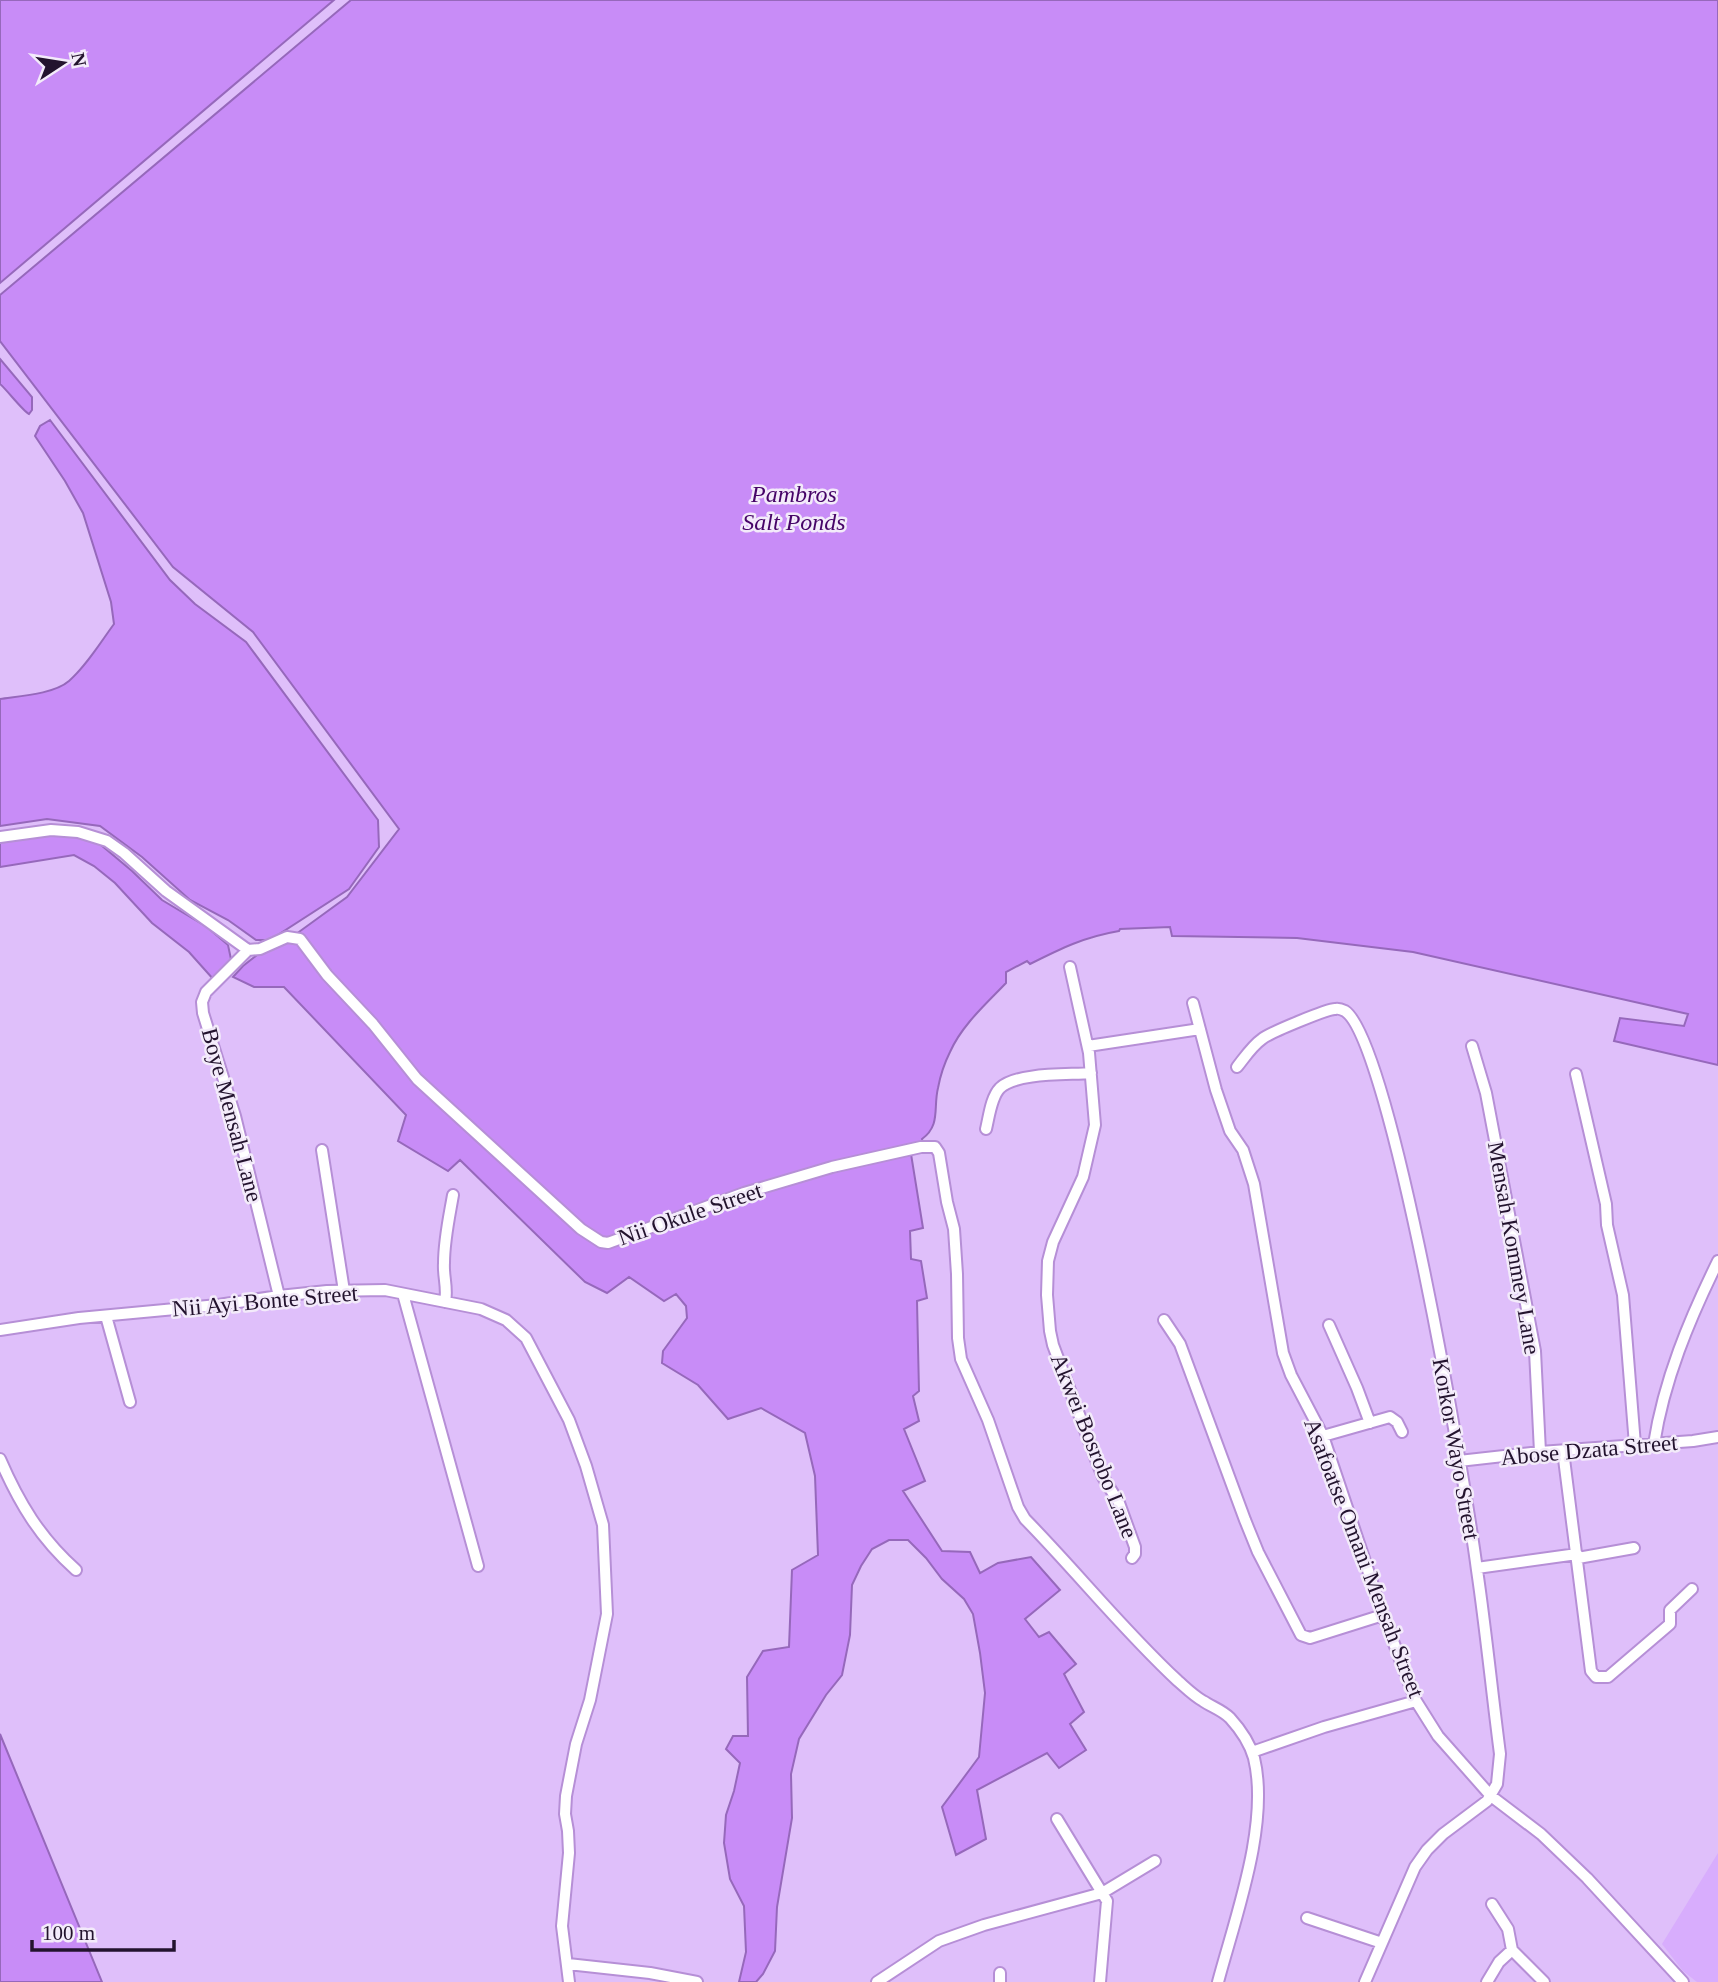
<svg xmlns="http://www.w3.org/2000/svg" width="1718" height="1982" viewBox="0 0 1718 1982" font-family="'Times New Roman',serif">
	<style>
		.built { fill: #d8adfd }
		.water { fill: #c88cf7; stroke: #9668bb; stroke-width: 2 }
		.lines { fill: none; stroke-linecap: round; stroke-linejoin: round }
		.minor-casing { stroke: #b68fd6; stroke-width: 14 }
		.minor { stroke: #fff; stroke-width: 10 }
		.labels { text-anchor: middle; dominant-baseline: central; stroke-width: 5; stroke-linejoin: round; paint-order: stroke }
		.street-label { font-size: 23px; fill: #23132e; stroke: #f3ebfa }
		.water-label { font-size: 24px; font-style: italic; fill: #460468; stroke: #f3ebfa }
	</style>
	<rect width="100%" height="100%" fill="#dfbffa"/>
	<path class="built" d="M1718 1853V1982H1697L1683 1971 1662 1944Z"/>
	<path class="water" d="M0 0H334L0 283Z
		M351 0H1718V1065L1614 1041 1620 1018 1684 1026 1688 1014 1413 952 1297 938 1172 936 1170 927 1120 929 1119 931C1084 937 1062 948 1030 964L1027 961 1006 972V983C986 1004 962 1025 950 1052 945 1062 940 1077 938 1088 933 1108 941 1125 922 1139L925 1150 911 1154 923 1228 910 1231 911 1259 921 1261 927 1298 917 1301 919 1391 913 1396 919 1421 904 1429 925 1481 903 1491 942 1551 970 1552 980 1573 998 1563 1031 1557 1060 1590 1025 1619 1039 1637 1049 1632 1076 1664 1064 1674 1084 1712 1070 1724 1086 1750 1059 1768 1047 1753 977 1790 986 1839 956 1855 942 1807 979 1757 985 1693 980 1653 973 1614 964 1599 942 1579 926 1558 908 1540H889L872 1549 861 1566 852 1585 850 1635 842 1675 826 1695 799 1739 791 1774 792 1818 777 1907 775 1951 763 1974 756 1982H739L746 1952 744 1906 730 1879 724 1843 726 1815 734 1791 740 1763 726 1749 733 1736H748L747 1677 763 1651 789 1647 792 1570 818 1555 815 1476 805 1433 761 1408 728 1419 698 1385 662 1363 663 1351 687 1318 686 1306 676 1294 664 1301 629 1277 607 1293 585 1282 460 1160 448 1171 398 1141 406 1115 284 987H254L233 977 243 966 257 955 292 937 347 897 399 829 253 632 173 567 0 341V295Z
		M0 359 32 397V410L29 414C23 411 7 390 0 384Z
		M50 420 170 580 195 604 246 642 378 820 379 847 349 889 270 940H256L228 920 190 900 142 857 100 826 47 819 0 826V699C20 696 54 694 69 681 87 665 100 643 114 624L111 602 83 513 65 481 35 436 40 426Z
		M39 834 73 835 95 840 132 871 162 900 207 927 228 945 232 964 214 980 189 952 152 923 115 883 94 866 74 855 0 867V841Z
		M0 1734 102 1982H0Z"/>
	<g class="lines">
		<g class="minor-casing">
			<path id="minor" d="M0 837 51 830 78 832 107 841 124 853 166 891 248 950 260 949 287 937 300 939 327 975 373 1024 417 1079 581 1229 601 1242 608 1243 744 1193 832 1167 921 1147H935L939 1153 947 1202 954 1229 957 1274 958 1338 961 1359 988 1420 1018 1507 1025 1519C1077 1572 1124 1631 1178 1681 1186 1688 1194 1696 1203 1701 1212 1707 1222 1710 1230 1718 1240 1729 1250 1744 1254 1758 1270 1824 1235 1918 1218 1982
				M248 950 206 992 202 1002 203 1013 235 1116 279 1296
				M1070 967 1089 1053 1095 1125 1083 1177 1053 1242 1048 1261 1047 1295 1050 1331 1053 1345 1095 1457 1103 1477 1119 1503 1135 1547V1554L1132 1558
				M1193 1003 1216 1090 1230 1131 1243 1150 1254 1184 1283 1353 1291 1375 1323 1436 1383 1615 1416 1701 1438 1736 1491 1796 1541 1834 1587 1878 1683 1982
				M1088 1046 1200 1029
				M1472 1046 1486 1093 1535 1351 1540 1452
				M1237 1067C1245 1057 1252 1046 1262 1039 1269 1033 1327 1009 1335 1009 1338 1008 1343 1010 1345 1011 1391 1041 1467 1493 1477 1570 1486 1631 1492 1693 1500 1754L1497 1784 1487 1801 1443 1834 1427 1850 1415 1867 1365 1982
				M1576 1074 1606 1204 1607 1225 1623 1295 1635 1445
				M986 1129C989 1117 991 1097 1000 1088 1017 1072 1069 1075 1091 1073
				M322 1150 344 1291
				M403 1294 478 1566
				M445 1302C448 1288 443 1277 444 1263 444 1240 449 1218 453 1195
				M106 1316 130 1402
				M1164 1320 1180 1344 1245 1520 1258 1552 1301 1635 1310 1638 1383 1615
				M1329 1325 1357 1388 1370 1423
				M0 1330 79 1318 218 1305 279 1296 327 1291 385 1290 481 1309 506 1320 526 1338 569 1420 586 1466 603 1525 607 1614 590 1700 576 1744 566 1796 565 1814 568 1831 569 1853 562 1926 569 1982
				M1323 1436 1390 1417 1397 1422 1402 1432
				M1654 1444C1664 1380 1689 1320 1718 1261
				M1563 1451 1591 1671 1596 1677H1608L1670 1624V1610L1692 1589
				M0 1459C19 1503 40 1538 76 1570
				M1459 1461 1540 1452 1693 1441 1718 1437
				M1578 1558 1634 1548
				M1477 1568 1577 1554
				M1252 1752 1324 1727 1416 1701
				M1057 1819 1107 1901 1100 1982
				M1492 1904 1508 1929 1512 1950 1544 1982
				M1307 1918 1382 1943
				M568 1964 650 1973 697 1982
				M1000 1973V1982
				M877 1982 939 1941 984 1925 1102 1893 1155 1861
				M1487 1982 1499 1962 1512 1950"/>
		</g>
		<use href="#minor" class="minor"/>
	</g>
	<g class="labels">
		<g class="street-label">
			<text transform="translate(232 1115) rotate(75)">Boye Mensah Lane</text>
			<text transform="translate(690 1214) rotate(-19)">Nii Okule Street</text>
			<text transform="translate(1514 1248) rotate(80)">Mensah Kommey Lane</text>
			<text transform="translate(265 1301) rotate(-5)">Nii Ayi Bonte Street</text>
			<text transform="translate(1094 1446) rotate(68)">Akwei Bosrobo Lane</text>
			<text transform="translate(1456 1449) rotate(80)">Korkor Wayo Street</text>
			<text transform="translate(1589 1450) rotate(-5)">Abose Dzata Street</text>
			<text transform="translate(1364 1558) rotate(69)">Asafoatse Omani Mensah Street</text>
		</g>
		<g class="water-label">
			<text x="794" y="494">Pambros<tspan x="794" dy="28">Salt Ponds</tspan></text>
		</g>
	</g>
	<g transform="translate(63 63) rotate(78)" stroke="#f3ebfa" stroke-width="5" paint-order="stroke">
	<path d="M0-5L12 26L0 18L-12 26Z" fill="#23132e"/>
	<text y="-10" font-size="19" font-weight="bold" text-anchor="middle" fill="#23132e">N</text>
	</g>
	<path d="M32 1940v10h142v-10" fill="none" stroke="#23132e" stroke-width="3.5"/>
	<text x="42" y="1940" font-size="21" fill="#23132e" stroke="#f3ebfa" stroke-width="5" paint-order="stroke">100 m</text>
</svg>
